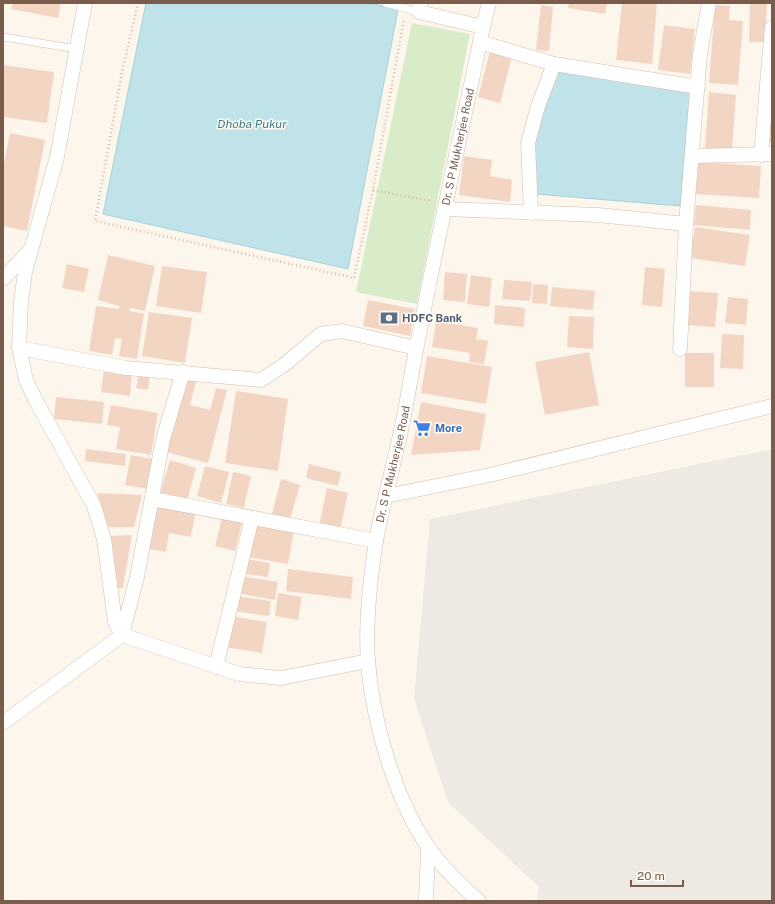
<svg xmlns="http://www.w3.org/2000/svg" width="775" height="904" viewBox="0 0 775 904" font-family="'Public Sans',sans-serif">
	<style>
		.industrial { fill: #efe9e4 }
		.green { fill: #d8ecc9 }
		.water { fill: #bfe3e8; stroke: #a5d3da }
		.building { fill: #f3d5c3 }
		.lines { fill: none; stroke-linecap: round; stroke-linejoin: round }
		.lane-casing { stroke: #d1beb0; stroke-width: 8 }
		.street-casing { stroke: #d1beb0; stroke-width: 15 }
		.path { stroke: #d9b8a5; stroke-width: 2.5; stroke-dasharray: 1 3; stroke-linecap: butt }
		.lane { stroke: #fff; stroke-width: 7 }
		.street { stroke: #fff; stroke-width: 14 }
		.labels { text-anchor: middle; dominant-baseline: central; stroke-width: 3; stroke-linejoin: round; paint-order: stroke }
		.street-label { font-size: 11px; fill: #7a5c4d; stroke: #fffaf3 }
		.service-label { font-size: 11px; font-weight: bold; fill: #4e5e75; stroke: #fffaf3; text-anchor: start }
		.shop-label { font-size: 11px; font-weight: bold; fill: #366cbe; stroke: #fffaf3; text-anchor: start }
		.water-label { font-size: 12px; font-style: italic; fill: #437c86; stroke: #fffaf3 }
	</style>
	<rect width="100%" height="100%" fill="#fdf6ec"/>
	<path class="industrial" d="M772 449V901H537L539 887 448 802 414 699 430 519Z"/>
	<path class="green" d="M412 23 470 34 417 304 356 292Z"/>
	<path class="water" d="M146 3H370L398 10 348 269 103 214Z
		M558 72 690 91 680 206 536 194 534 148 537 126Z"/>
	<path class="building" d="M13 3H61L58 18 11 9Z
		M569 3H607L605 14 568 8Z
		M622 3 657 4 652 64 616 60Z
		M750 3H767L765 42H749Z
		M541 5 553 7 549 51 536 50Z
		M715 5 730 6 729 20 743 21 738 85 709 83Z
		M664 25 695 29 690 74 658 70Z
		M490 51 512 57 500 103 478 97Z
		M3 65 54 72 47 123 3 117Z
		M709 92 736 95 732 150 705 148Z
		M772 97V142H768Z
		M10 133 45 140 27 231 3 226V168Z
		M464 156 492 160 490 176 512 180 510 202 459 195Z
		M697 162 761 166 759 198 695 194Z
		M696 205 751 210 750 230 694 225Z
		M695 227 750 235 745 266 690 258Z
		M108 255 155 266 145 311 130 308V311L144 314 137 359 119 356 122 339 115 338 112 355 89 351 96 306 119 309V306L98 300Z
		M67 264 89 269 84 292 62 288Z
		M162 266 207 272 201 313 156 306Z
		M645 267 665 269 662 307 642 305Z
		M445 272 467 274 465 302 443 300Z
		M471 275 492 278 489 307 467 304Z
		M504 280 532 282 530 301 502 299Z
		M533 284 548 285 547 304 532 303Z
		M552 287 595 291 593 310 550 306Z
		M686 291 718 293 715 327 684 325Z
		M728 297 748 299 746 325 725 323Z
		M368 300 415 309 410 336 363 326Z
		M495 305 525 308 524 327 494 324Z
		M149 312 192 318 185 363 142 356Z
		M569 316 594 317 593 349 567 347Z
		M436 321 478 328 476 339 488 341 484 364 469 362 470 353 432 347Z
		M722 334 744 335 743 369 720 368Z
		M589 352 599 405 545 415 535 362Z
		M685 353H714V387H685Z
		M427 356 492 367 486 404 421 393Z
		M104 369 132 373 130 396 101 392Z
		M139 372 150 374 148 390 136 388Z
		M185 380 196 382 190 405 210 410 216 388 227 390 208 463 166 452Z
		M236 391 288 399 278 471 225 463Z
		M56 397 104 402 102 424 54 419Z
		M421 402 486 414 480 450 411 455Z
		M111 405 158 413 151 455 116 449 120 427 107 425Z
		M86 449 126 454 125 466 85 461Z
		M131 455 152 459 147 489 125 485Z
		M170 460 196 468 187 501 160 494Z
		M309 464 341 472 338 486 306 478Z
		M205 466 229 472 221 503 197 496Z
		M233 472 251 476 244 508 226 504Z
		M281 479 300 485 290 519 272 514Z
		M327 488 348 493 340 530 319 526Z
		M97 493 142 495 134 527H108Z
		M156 503 196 510 191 537 169 533 166 552 148 549Z
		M222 518 242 523 235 551 215 546Z
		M254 523 294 530 288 564 248 557Z
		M132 535 123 588H116L111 536Z
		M247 559 270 563 268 577 245 574Z
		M288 569 353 577 351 599 286 591Z
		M241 576 278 582 275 600 237 593Z
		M278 593 302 597 298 620 275 616Z
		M235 596 271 601 269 616 233 611Z
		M230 616 267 622 262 653 225 647Z"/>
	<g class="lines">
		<g class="lane-casing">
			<path id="lane" d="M385 3 419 12
				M3 37 77 49"/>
		</g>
		<g class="street-casing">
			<g id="street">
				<path d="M85 3 57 157 25 272 21 302 19 348 26 380 35 399 94 506 104 539 115 622 122 635 239 674 281 678 368 661"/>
				<path d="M420 3 419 12 483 27"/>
				<path d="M480 42 554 64 698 87"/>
				<path d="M761 155 772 27"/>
				<path d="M692 156 772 154"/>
				<path d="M444 209 598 215 686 224 700 54 709 3"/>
				<path d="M531 213 528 143 538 106 554 64"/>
				<path d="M3 279 28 252"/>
				<path d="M19 348 126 368 261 380 284 365 321 334 342 331 416 348"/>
				<path d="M680 349 686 224"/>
				<path d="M386 496 490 475 772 406"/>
				<path d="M152 499 376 541"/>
				<path d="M216 667 252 518"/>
				<path d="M3 723 122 635 137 577 163 439 183 372"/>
				<path d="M426 901 428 848"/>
				<path id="s1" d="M479 901C460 885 443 868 429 848 395 800 372 719 368 661 365 622 370 580 376 541 384 497 397 454 405 411 427 282 457 155 483 27L489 3"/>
			</g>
		</g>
		<path class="path" d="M138 3 122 72 95 221 354 278 373 190 404 19
			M373 190 431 201"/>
		<use href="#lane" class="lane"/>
		<use href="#street" class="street"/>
	</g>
	<defs>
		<g id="bank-bare" transform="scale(1.38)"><path d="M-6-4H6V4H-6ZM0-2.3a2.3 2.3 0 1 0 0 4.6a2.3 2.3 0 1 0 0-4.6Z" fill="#5c6f8a" stroke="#fffaf3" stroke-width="2.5" paint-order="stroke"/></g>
		<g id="supermarket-bare" transform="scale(1.38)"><path d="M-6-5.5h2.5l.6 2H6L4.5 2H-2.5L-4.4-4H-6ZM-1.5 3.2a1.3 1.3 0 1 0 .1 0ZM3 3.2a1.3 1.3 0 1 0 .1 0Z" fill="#3f7fe0" stroke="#fffaf3" stroke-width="2.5" paint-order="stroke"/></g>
	</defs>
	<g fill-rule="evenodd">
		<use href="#bank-bare" x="389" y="318"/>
		<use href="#supermarket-bare" x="422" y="428"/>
	</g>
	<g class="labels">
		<g class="street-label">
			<text stroke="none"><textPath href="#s1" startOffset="795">Dr. S P Mukherjee Road</textPath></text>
			<text stroke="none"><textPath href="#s1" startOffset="471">Dr. S P Mukherjee Road</textPath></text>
		</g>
		<g class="service-label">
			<text x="402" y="318">HDFC Bank</text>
		</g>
		<g class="shop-label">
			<text x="435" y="428">More</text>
		</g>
		<g class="water-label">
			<text x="252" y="124">Dhoba Pukur</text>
		</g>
	</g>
	<rect width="775" height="904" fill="none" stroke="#7a5c4d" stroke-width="8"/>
	<path d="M631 880v6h52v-6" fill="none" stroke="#7a5c4d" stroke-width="2"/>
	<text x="637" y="880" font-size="12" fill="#7a5c4d" stroke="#fffaf3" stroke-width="3" paint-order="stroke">20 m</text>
</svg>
